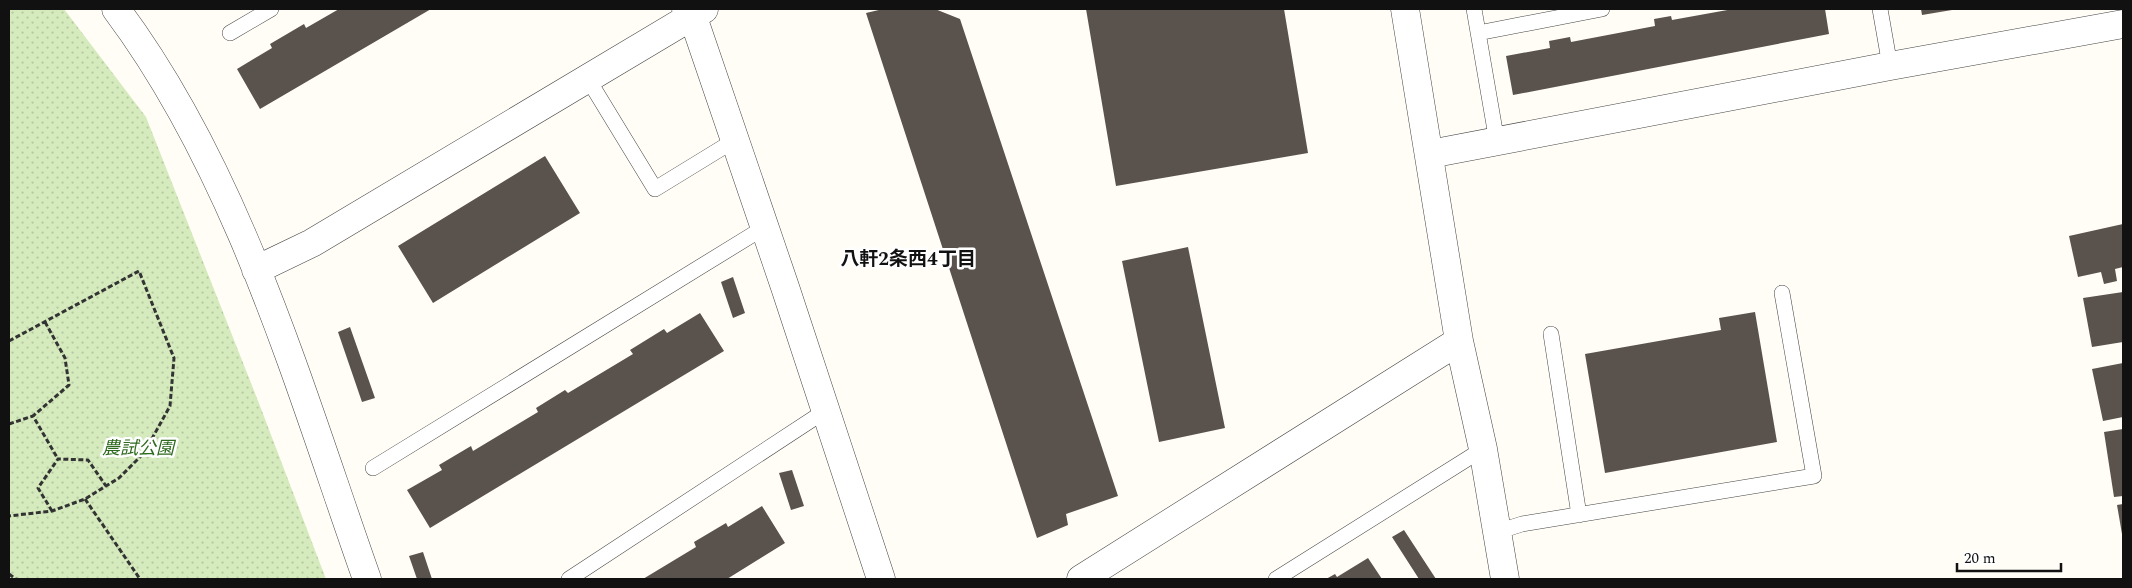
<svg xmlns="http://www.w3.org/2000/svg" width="2132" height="588" viewBox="0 0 2132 588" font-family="Spectral,'Noto Sans JP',serif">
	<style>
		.park { fill: url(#park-dots) }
		.building { fill: #5a524d }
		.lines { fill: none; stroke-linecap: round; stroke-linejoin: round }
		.service-casing { stroke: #444; stroke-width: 16 }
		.minor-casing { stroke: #444; stroke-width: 29 }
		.path { stroke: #333; stroke-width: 3; stroke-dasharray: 5 2.5; stroke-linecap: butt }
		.service { stroke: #fff; stroke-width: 15 }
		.minor { stroke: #fff; stroke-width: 28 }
		.labels { text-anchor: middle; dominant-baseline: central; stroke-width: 5; stroke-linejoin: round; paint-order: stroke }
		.park-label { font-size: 18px; font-style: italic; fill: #2f6b1f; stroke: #fff }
		.neighbourhood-label { font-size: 19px; font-weight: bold; fill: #111; stroke: #fff }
	</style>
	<defs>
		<pattern id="park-dots" width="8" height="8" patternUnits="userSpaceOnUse" patternTransform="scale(1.25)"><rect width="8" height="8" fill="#d5ebbd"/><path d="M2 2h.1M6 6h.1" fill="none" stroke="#b6c8a1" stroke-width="1.8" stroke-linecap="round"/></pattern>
	</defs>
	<rect width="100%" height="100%" fill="#fffdf5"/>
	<path class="park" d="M9 9H64L146 117 260 406 326 579H9Z"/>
	<path class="building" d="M339 9H431L260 109 237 69 272 48 270 44 304 24 306 28Z
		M883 9H935L960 19 1118 496 1066 514 1068 525 1037 538 866 13Z
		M1086 9H1284L1308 153 1116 186Z
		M1733 9H1825L1829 34 1513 95 1506 56 1550 48 1549 41 1570 37 1571 42 1655 26 1654 19 1671 16 1672 20Z
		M1921 9H1952V10L1922 15Z
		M545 156 580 213 433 303 398 246Z
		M2123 224V267L2115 269 2117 281 2104 284 2101 272 2078 277 2069 236Z
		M1188 247 1225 428 1159 442 1122 261Z
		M733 277 745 313 733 318 721 282Z
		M2123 292V342L2092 347 2083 298Z
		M1755 312 1777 442 1605 473 1585 354 1721 330 1719 318Z
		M700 313 724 351 430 528 407 490 442 470 439 465 471 446 473 451 538 412 536 408 565 390 568 393 633 354 630 350 664 329 667 333Z
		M350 327 375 398 362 402 338 332Z
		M2123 363V417L2103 421 2092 369Z
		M2123 429V496L2114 497 2104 432Z
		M792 470 804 506 791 510 779 473Z
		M2123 504V534H2122L2117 505Z
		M762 506 785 543 727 579H643L696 547 694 542 726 523 728 527Z
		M1404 530 1436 579H1419L1392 537Z
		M423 552 432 579H417L409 556Z
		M1368 558 1382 579H1326L1335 574 1337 577Z"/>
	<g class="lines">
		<g class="service-casing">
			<path id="service" d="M1474 9 1497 142
				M1880 9 1890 66
				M230 33 271 9
				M1478 33 1602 9
				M588 79 655 189 735 140
				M1551 334 1579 515
				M373 468 765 227
				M1497 532 1522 524 1814 476 1782 293
				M569 579 825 411
				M1276 579 1483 449"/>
		</g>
		<g class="minor-casing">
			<path id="minor" d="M116 9C239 173 299 387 367 579
				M686 9 696 26 785 287 881 579
				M1405 9 1459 341 1483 449 1505 579
				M1430 154 1890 66 2123 24
				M256 270 312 243 704 9
				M1081 579 1459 341"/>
		</g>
		<path class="path" d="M45 322 65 358 69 385 33 416 58 459
			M9 341 139 271 174 358 170 406 144 453 119 478 85 499 52 511 9 516
			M9 424 33 416
			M85 499 140 579
			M52 511 38 488 58 459 88 460 106 486
			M9 574 16 579"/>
		<use href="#service" class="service"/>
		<use href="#minor" class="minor"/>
	</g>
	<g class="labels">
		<g class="park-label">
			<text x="138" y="448">農試公園</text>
		</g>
		<g class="neighbourhood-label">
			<text x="908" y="259">八軒2条西4丁目</text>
		</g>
	</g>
	<rect width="2132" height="588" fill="none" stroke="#111111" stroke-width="20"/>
	<path d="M1957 563v8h104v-8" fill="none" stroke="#111111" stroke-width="2.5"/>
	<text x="1964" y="563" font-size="15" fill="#111111" stroke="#ffffff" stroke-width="4" paint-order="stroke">20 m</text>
</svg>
